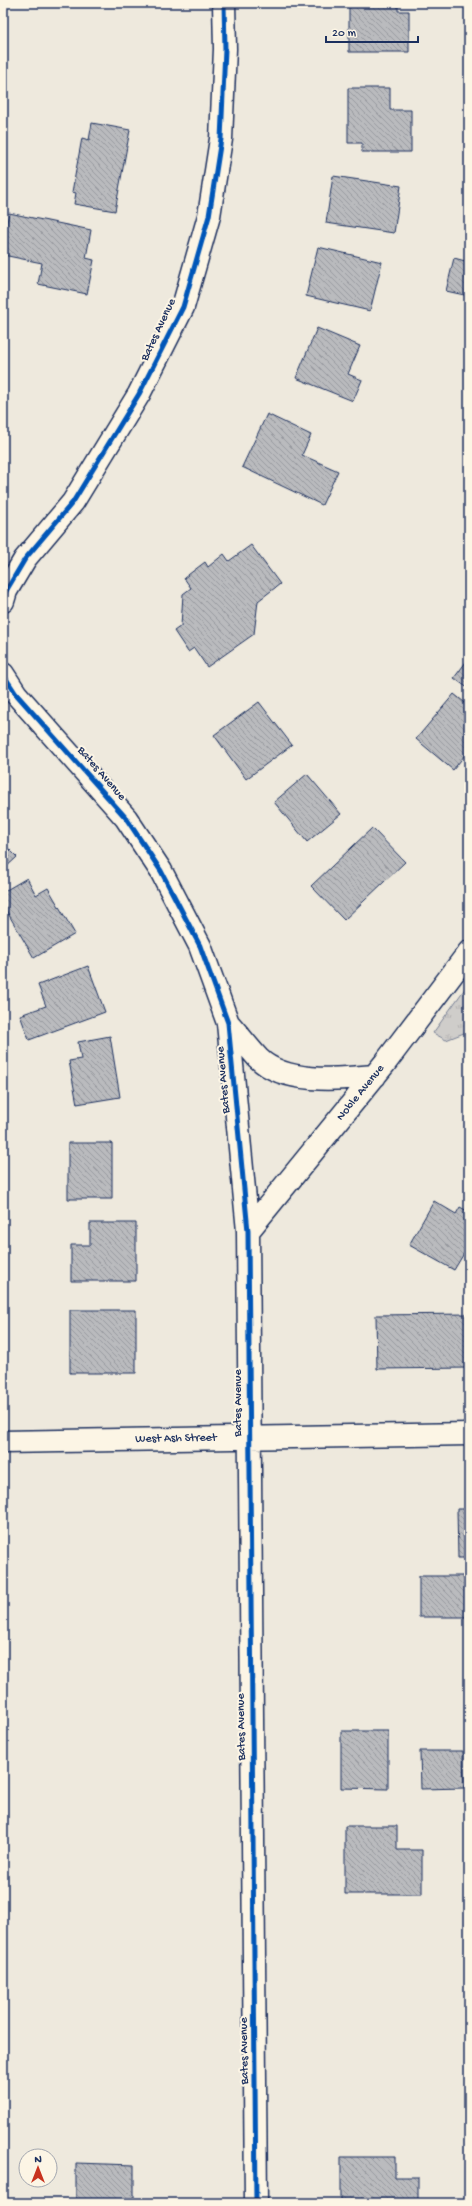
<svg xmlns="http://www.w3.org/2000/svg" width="472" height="2206" viewBox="0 0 472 2206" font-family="'Gochi Hand',sans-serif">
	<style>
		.grass { fill: url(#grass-tufts); stroke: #757e94 }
		.building { fill: url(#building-back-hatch); stroke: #1b2f5e }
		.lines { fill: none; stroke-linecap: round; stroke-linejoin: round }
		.minor-casing { stroke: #1b2f5e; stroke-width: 25 }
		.minor { stroke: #fcf5e5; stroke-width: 22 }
		.cycleway-casing { stroke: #fcf5e5; stroke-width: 8 }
		.cycleway { stroke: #0057b8; stroke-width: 5 }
		.labels { text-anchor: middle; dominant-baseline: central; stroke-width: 4; stroke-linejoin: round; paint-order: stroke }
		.street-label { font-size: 12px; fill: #1b2f5e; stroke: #fcf5e5 }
	</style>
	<defs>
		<pattern id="grass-tufts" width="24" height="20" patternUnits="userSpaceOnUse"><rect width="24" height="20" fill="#cfcdca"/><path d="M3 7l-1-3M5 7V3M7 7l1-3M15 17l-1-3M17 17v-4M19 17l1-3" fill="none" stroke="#b1b0b0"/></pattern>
		<pattern id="building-back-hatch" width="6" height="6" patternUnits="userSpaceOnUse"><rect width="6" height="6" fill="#babbbe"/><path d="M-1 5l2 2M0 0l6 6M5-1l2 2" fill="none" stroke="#96989e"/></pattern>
	</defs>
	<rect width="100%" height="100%" fill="#eee9dd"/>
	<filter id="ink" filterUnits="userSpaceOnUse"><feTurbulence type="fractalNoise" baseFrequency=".025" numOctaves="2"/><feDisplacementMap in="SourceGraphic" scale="8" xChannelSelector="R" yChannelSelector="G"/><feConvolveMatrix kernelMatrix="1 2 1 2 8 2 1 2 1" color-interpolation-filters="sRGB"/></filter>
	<g filter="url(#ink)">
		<path class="grass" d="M469 983V1031L446 1040 433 1033Z"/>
		<path class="building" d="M349 3H398V11H409V52H349Z
			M348 88H390V110H411V152H362V143H348Z
			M92 123 130 130 115 211 74 204 76 193 72 192 82 138 89 140Z
			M333 176 401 186 394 233 326 223Z
			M9 213 91 230 86 258 94 260 87 294 38 284 42 263 3 255V241Z
			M318 247 382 262 370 311 306 296Z
			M454 258 469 262V296L446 291Z
			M317 328 360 346 348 374 362 380 353 401 296 378Z
			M267 414 311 435 302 455 338 471 322 505 242 467Z
			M251 545 280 584 258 601 254 634 207 667 194 648 188 652 174 631 181 626 183 594 191 588 184 578 205 562 208 567 224 554 229 561Z
			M469 658V689L454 678Z
			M454 694 469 706V750L453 770 416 739Z
			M259 702 292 745 246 779 214 735Z
			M307 774 341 814 307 842 274 802Z
			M372 828 405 862 344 920 311 886Z
			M3 843 17 857 3 870Z
			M27 878 36 895 48 888 75 934 34 958 3 905V892Z
			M88 966 105 1012 29 1040 20 1015 46 1006 38 985Z
			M110 1036 120 1097 77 1104 69 1061 81 1059 78 1042Z
			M68 1143H112V1199H68Z
			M434 1201 456 1214 460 1207 469 1212V1245L454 1270 409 1245Z
			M90 1223H136V1281H71V1245H90Z
			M70 1310H136V1373H70Z
			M469 1314V1368L377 1369 376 1315Z
			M457 1509H469V1558H458Z
			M419 1576H469V1617H419Z
			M341 1731H388V1789L341 1788Z
			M420 1751H463L464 1788 421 1789Z
			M345 1826H397V1850H422V1894H345Z
			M341 2157H395V2177H418V2200H395V2203H341Z
			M76 2163 134 2165V2203H76Z"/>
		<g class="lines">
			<g class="minor-casing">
				<path id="minor" d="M3 601 6 591 25 559 73 502 139 394 183 307 209 216 221 139 225 49 224 3
					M3 674 16 694 126 818 161 871 200 946 228 1023 248 1231 256 2203
					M228 1023C238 1034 248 1047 258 1058 285 1085 341 1079 375 1076
					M248 1231 385 1063 469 952
					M3 1442 469 1434"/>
			</g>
			<use href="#minor" class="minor"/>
			<g class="cycleway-casing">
				<path id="cycleway" d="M3 601 6 591 25 559 73 502 139 394 183 307 209 216 221 139 225 49 224 3
					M3 674 16 694 126 818 161 871 200 946 228 1023 248 1231 256 2203"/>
			</g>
			<use href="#cycleway" class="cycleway"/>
		</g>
	</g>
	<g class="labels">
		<g class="street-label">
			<text transform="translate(159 330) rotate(-65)">Bates Avenue</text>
			<text transform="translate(101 774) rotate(49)">Bates Avenue</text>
			<text transform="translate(224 1080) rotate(-95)">Bates Avenue</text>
			<text transform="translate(361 1093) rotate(-51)">Noble Avenue</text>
			<text transform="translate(239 1403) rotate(-90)">Bates Avenue</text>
			<text transform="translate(176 1439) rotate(-1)">West Ash Street</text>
			<text transform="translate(242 1727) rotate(-91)">Bates Avenue</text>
			<text transform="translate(245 2051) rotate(-91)">Bates Avenue</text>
		</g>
	</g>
	<rect width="472" height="2206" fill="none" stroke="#fcf5e5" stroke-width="16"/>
	<rect x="8" y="8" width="456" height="2190" fill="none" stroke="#1b2f5e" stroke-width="1.5" filter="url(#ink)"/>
	<g transform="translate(38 2168)"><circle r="19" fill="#fcf5e5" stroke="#a2a6af"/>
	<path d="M0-3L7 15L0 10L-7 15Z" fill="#c8321e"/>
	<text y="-6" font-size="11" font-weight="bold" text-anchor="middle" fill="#1b2f5e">N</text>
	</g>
	<path d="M326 36v6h92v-6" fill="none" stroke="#1b2f5e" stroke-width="2"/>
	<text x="332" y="36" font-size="12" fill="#1b2f5e" stroke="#fcf5e5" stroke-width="3" paint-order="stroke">20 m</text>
</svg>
